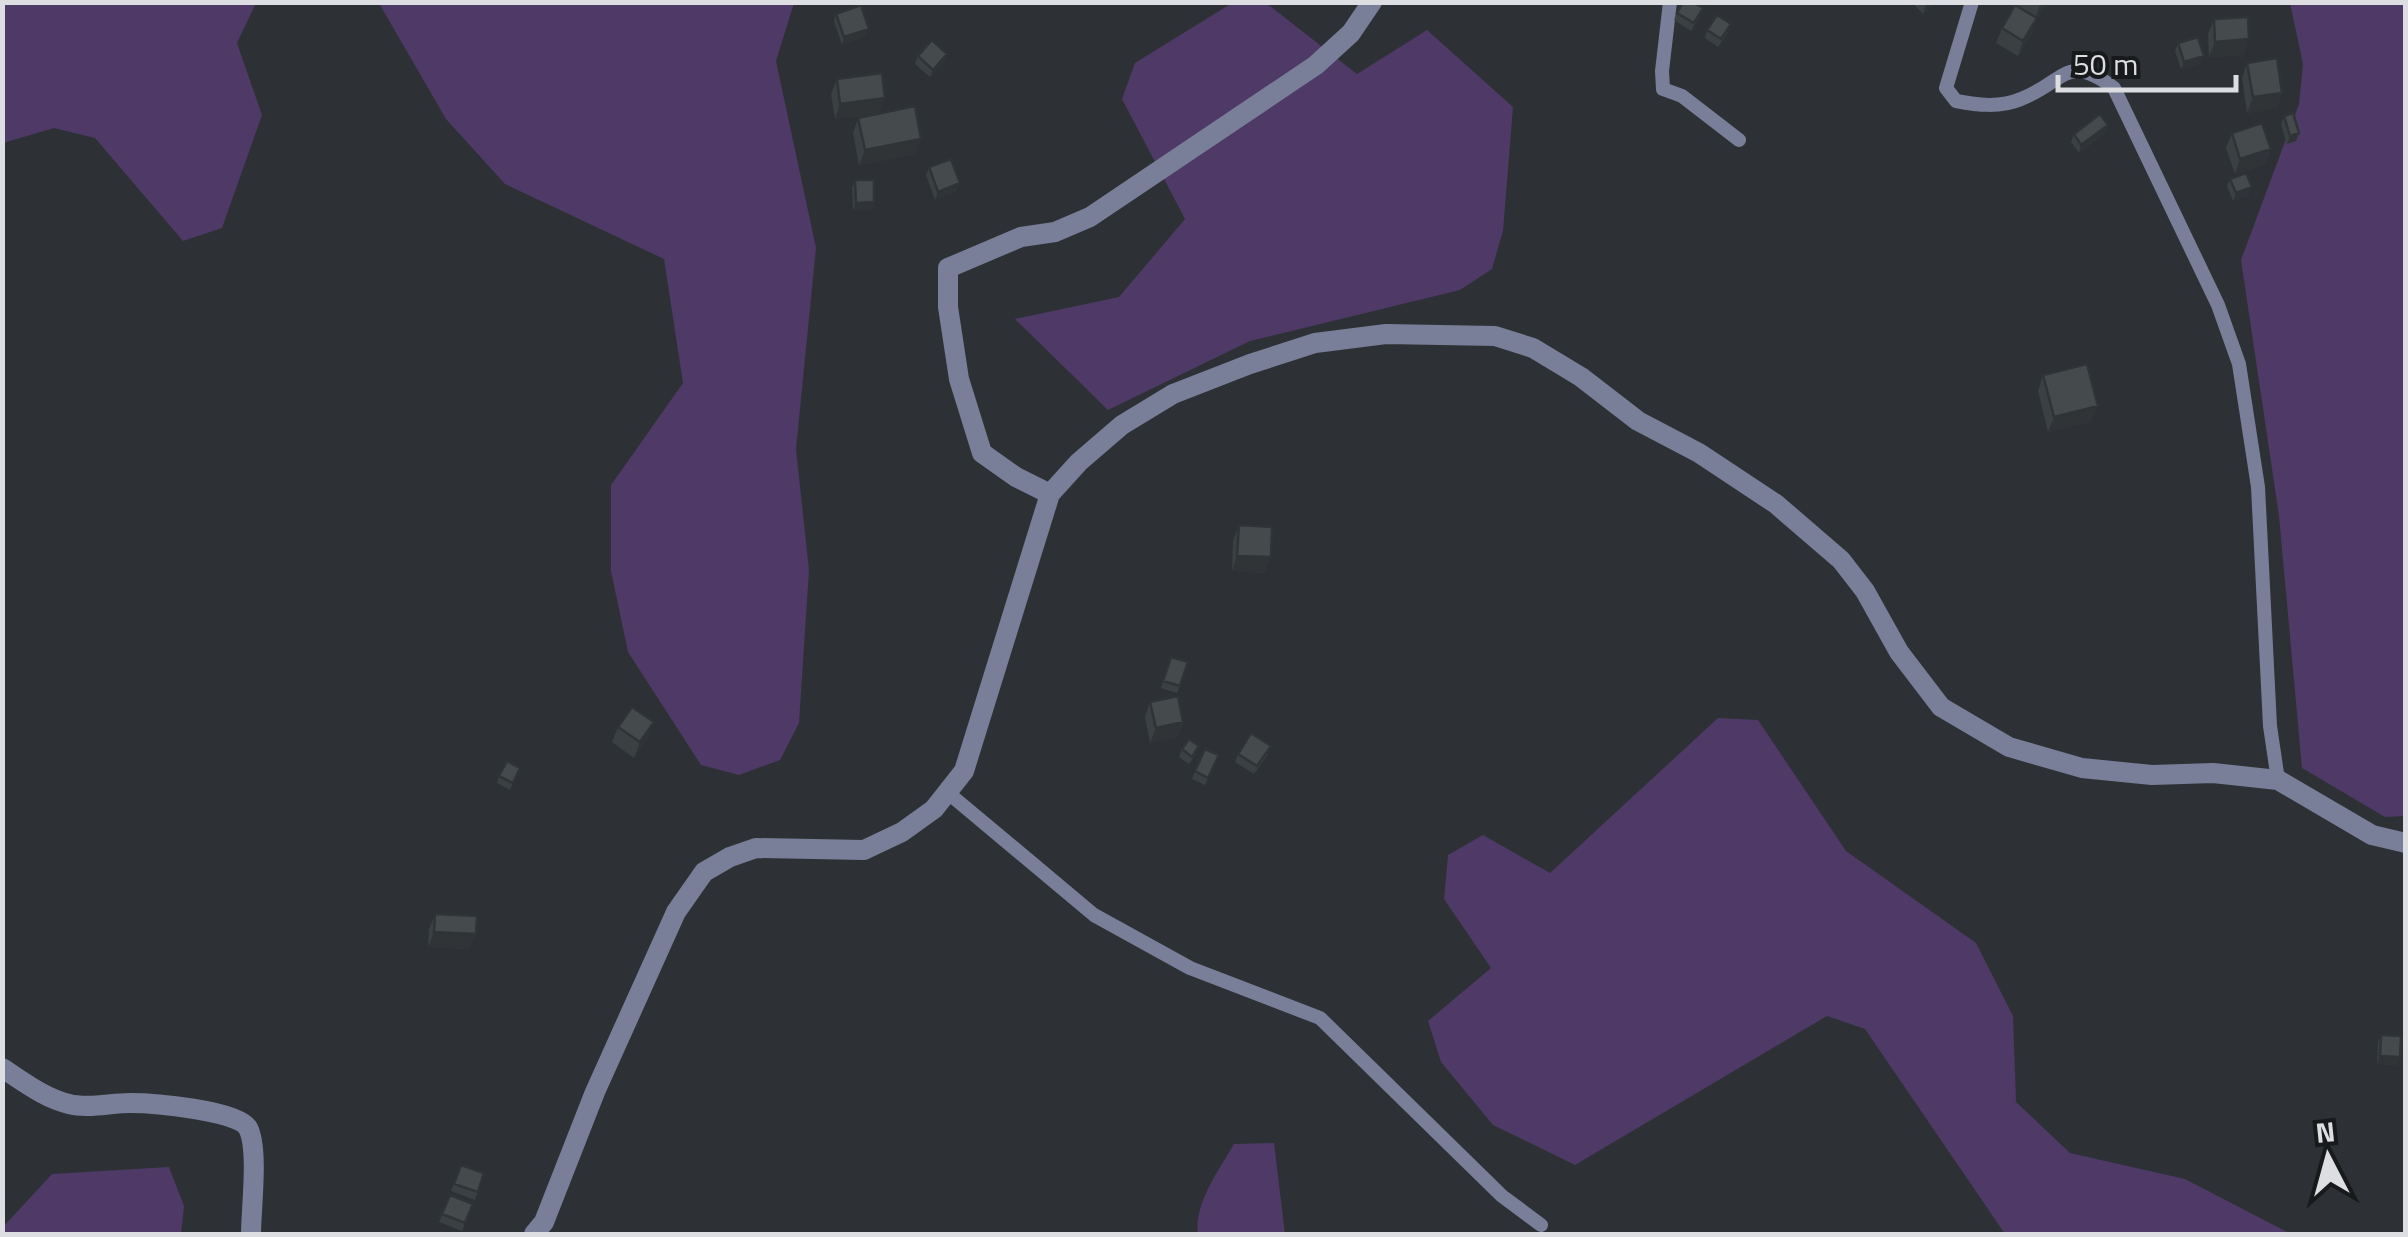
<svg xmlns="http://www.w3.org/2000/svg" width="2408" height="1237" viewBox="0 0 2408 1237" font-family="'Titillium Web',sans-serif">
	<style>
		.green { fill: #4e3967 }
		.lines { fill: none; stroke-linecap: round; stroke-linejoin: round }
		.lane { stroke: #797f99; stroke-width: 14 }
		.street { stroke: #797f99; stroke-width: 20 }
		.wall { fill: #3b4042 }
		.shaded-wall { fill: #303436 }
		.building { fill: #454b4d; stroke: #303436; stroke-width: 2.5 }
	</style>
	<rect width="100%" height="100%" fill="#2d3135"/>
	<path class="green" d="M3 2 256 3 237 43 262 115 222 228 183 241 95 138 54 128 3 143Z
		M373 3H794L776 61 816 248 796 449 809 570 799 723 780 760 739 775 701 765 628 652 611 571V485L683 383 664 259 505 184 446 119 380 5Z
		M1232 3H1266L1357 74 1427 30 1513 107 1503 231 1492 269 1460 290 1250 341 1108 410 1015 319 1119 297 1185 219 1122 99 1135 63Z
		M2290 3H2405V816L2385 817 2302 768 2279 516 2241 260 2299 104 2303 64Z
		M1718 718 1758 720 1846 851 1976 943 2013 1016 2016 1102 2070 1153 2185 1179 2291 1234H2005L1865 1029 1827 1016 1575 1165 1493 1125 1441 1062 1428 1021 1491 968 1444 899 1448 855 1483 835 1550 873Z
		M1274 1143 1285 1234H1198C1194 1203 1219 1170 1234 1144Z
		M169 1167 184 1206 181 1234H3V1227L52 1174Z"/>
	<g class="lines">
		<path class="lane" d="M1670 2 1662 71 1663 89 1682 96 1739 140
			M1972 2 1946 88 1956 101C1977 105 2000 108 2021 99 2065 82 2066 52 2114 88L2218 305 2239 364 2258 487 2270 726 2278 780
			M947 792 1094 915 1190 968 1320 1018 1502 1196 1541 1225"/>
		<path class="street" d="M1050 494 1016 477 982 453 959 379 948 307V268L1021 237 1055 232 1090 217 1316 65 1351 33 1372 2
			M2 1068C24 1082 44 1098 69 1104 88 1109 110 1103 130 1103 152 1103 237 1110 248 1128 259 1149 251 1209 251 1234
			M534 1234 544 1222 595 1092 676 912 704 872 730 857 756 848 864 850 902 832 934 809 964 771 1050 494 1079 462 1122 425 1173 394 1250 364 1315 343 1386 334 1495 336 1533 348 1581 377 1638 421 1699 453 1776 504 1841 560 1865 591 1899 652 1941 707 2009 747 2082 768 2152 775 2213 773 2278 780 2372 835 2406 843"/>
	</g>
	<path class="wall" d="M1912 2H1935L1923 14Z
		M2009 2H2049L2037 18 2032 34 2018 56 1996 43 2002 28 2014 7Z
		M1677 13 1700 16 1691 31 1674 20Z
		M836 14 866 36 842 45 834 21Z
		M2214 19 2244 55 2209 57 2208 34Z
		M1707 30 1728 32 1718 47 1705 38Z
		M2178 43 2201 63 2181 69 2175 51Z
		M947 54 944 62 930 77 915 64 918 56Z
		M2247 63 2282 93 2277 108 2247 113 2242 78Z
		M837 79 885 98 879 113 835 119 831 94Z
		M2284 116 2296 141 2287 144 2281 124Z
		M858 118 916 154 859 165 853 133Z
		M2108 125 2105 133 2079 153 2071 142 2074 134Z
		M2232 133 2271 149 2265 164 2235 174 2226 148Z
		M929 167 957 191 935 200 926 175Z
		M2230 179 2249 195 2233 201 2227 186Z
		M855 180 874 202 871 210H853L852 188Z
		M2043 375 2092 421 2048 432 2038 391Z
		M1239 525 1265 573 1232 571 1233 541Z
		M1171 657 1180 686 1177 693 1161 688Z
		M1150 702 1183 722 1178 737 1150 743 1145 717Z
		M618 727 648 738 634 758 612 742Z
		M1182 749 1196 754 1189 764 1179 757Z
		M1238 754H1268L1254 774 1235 762Z
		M1219 755 1205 785 1192 779 1195 771Z
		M520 768 510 790 497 783 499 776Z
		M435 914 470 949 428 947 429 929Z
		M2381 1035 2400 1057 2397 1065 2377 1064 2378 1042Z
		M461 1165 484 1173 475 1200 451 1191Z
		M450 1195 473 1204 462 1231 439 1222Z"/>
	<path class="shaded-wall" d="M1927 2H1935L1923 14Z
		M2042 2H2049L2034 22 2039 7Z
		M2037 18 2032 34 2018 56 2023 41Z
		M869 29 866 36 842 45 844 37Z
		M2249 39 2244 55 2209 57 2215 42Z
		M947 54 944 62 930 77 933 70Z
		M2204 56 2201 63 2181 69 2184 62Z
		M2282 93 2277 108 2247 113 2253 97Z
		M885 98 879 113 835 119 840 104Z
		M2108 125 2105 133 2079 153 2081 145Z
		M2299 133 2296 141 2287 144 2290 136Z
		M921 139 916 154 859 165 865 150Z
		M2271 149 2265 164 2235 174 2240 159Z
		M960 183 957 191 935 200 938 192Z
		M2252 187 2249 195 2233 201 2236 193Z
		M874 202 871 210H853L856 203Z
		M2098 406 2092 421 2048 432 2054 417Z
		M1237 556 1271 557 1265 573 1232 571Z
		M654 722 648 738 634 758 640 742Z
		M1183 722 1178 737 1150 743 1156 728Z
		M434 932 476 934 470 949 428 947Z
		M2380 1056 2400 1057 2397 1065 2377 1064Z"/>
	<path class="building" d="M1683 2H1693L1703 8 1694 23 1677 13Z
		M861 5 869 29 844 37 836 14Z
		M2015 5 2037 18 2023 41 2002 28Z
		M1717 15 1731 24 1721 39 1707 30Z
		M2248 17 2249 39 2215 42 2214 19Z
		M2198 37 2204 56 2184 62 2178 43Z
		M932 40 947 54 933 70 918 56Z
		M2277 58 2282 93 2253 97 2247 63Z
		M882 73 885 98 840 104 837 79Z
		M915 106 921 139 865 150 858 118Z
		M2293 113 2299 133 2290 136 2284 116Z
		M2100 114 2108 125 2081 145 2074 134Z
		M2262 123 2271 149 2240 159 2232 133Z
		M951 159 960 183 938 192 929 167Z
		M2246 173 2252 187 2236 193 2230 179Z
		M855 180H874V202L856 203Z
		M2087 364 2098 406 2054 417 2043 375Z
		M1239 525 1272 527 1271 557 1237 556Z
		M1171 657 1188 662 1180 686 1163 681Z
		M1178 696 1183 722 1156 728 1150 702Z
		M632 707 654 722 640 742 618 727Z
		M1251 733 1271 746 1257 766 1238 754Z
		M1189 739 1199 746 1192 757 1182 749Z
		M1205 749 1219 755 1208 778 1195 771Z
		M507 761 520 768 513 783 499 776Z
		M435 914 477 916 476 934 434 932Z
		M2381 1035 2401 1036 2400 1057 2380 1056Z
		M461 1165 484 1173 478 1192 454 1184Z
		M450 1195 473 1204 465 1223 442 1214Z"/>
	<rect width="2408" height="1237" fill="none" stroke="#dcdee1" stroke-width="10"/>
	<g transform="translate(2328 1157) rotate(354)" stroke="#17191b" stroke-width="8" paint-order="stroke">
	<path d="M0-8L18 38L0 25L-18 38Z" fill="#dcdee1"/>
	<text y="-15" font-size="28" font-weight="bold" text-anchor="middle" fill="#dcdee1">N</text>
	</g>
	<path d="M2058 75v15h178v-15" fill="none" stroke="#dcdee1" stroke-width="5"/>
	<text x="2073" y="75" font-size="30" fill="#dcdee1" stroke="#17191b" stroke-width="8" paint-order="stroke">50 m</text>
</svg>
